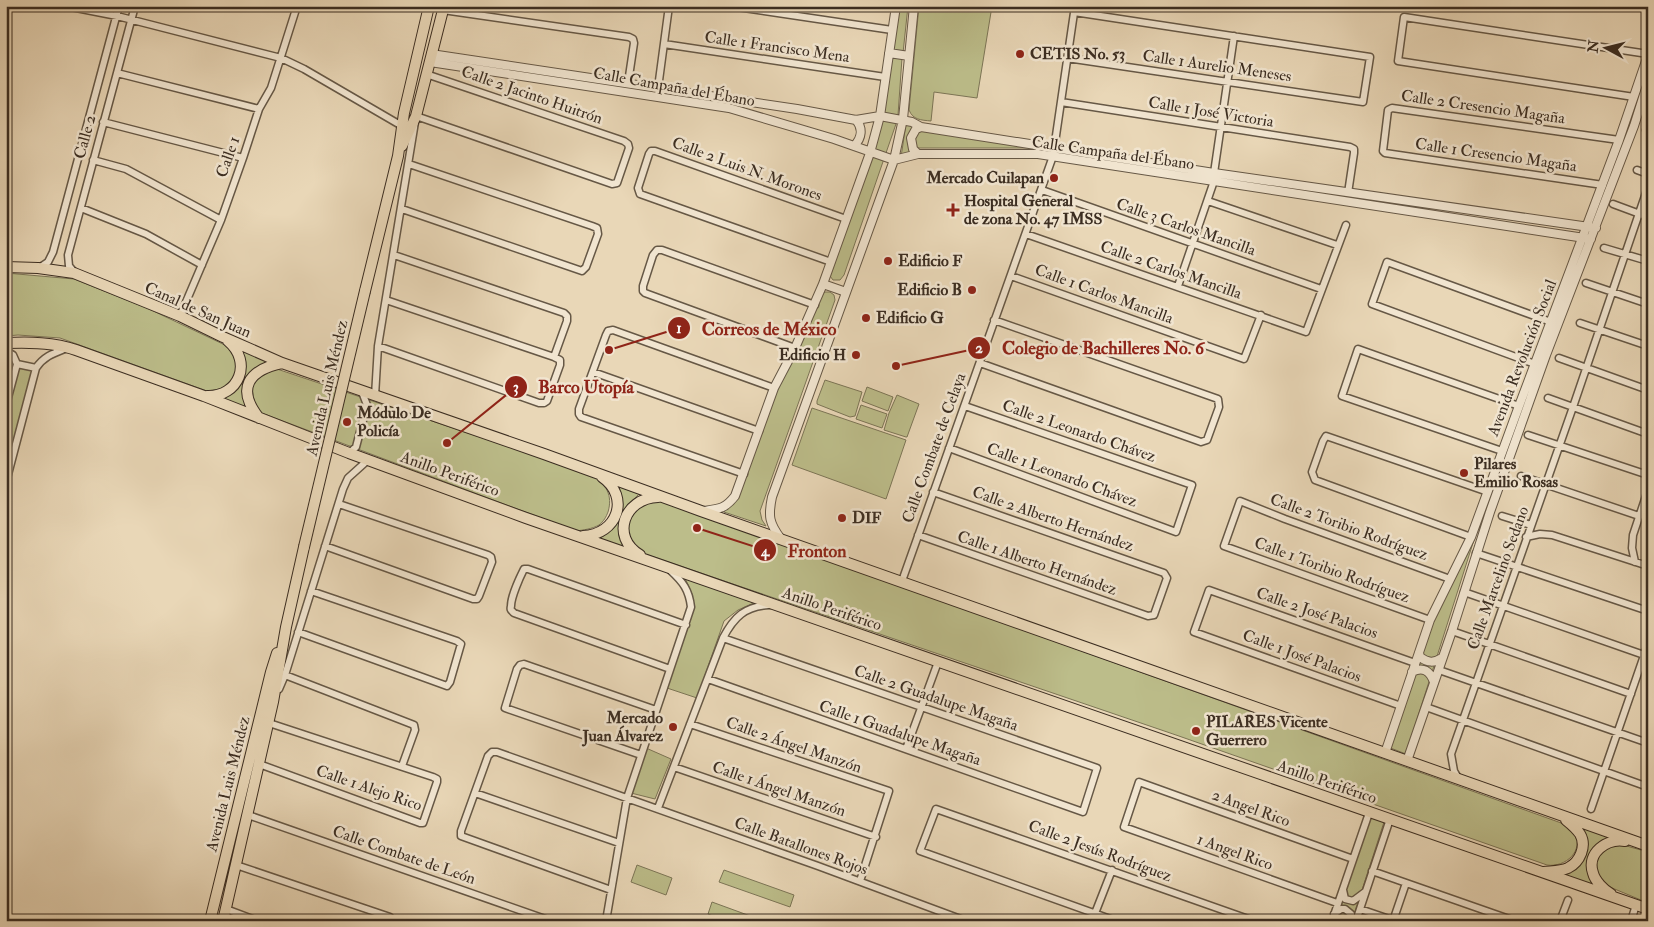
<svg xmlns="http://www.w3.org/2000/svg" width="1654" height="927" viewBox="0 0 1654 927" font-family="'IM FELL Double Pica',serif">
	<style>
		.green { fill: #bcbd8a; stroke: #7c7556 }
		.lines { fill: none; stroke-linecap: round; stroke-linejoin: round }
		.minor-casing { stroke: #665846; stroke-width: 9 }
		.tertiary-casing { stroke: #665846; stroke-width: 10 }
		.primary-casing { stroke: #3b2d21; stroke-width: 12 }
		.minor { stroke: #f1e5d0; stroke-width: 6 }
		.tertiary { stroke: #f1e5d0; stroke-width: 8 }
		.primary { stroke: #e9d7b7; stroke-width: 10 }
		.primary-bridge-casing { stroke: #3b2d21; stroke-width: 12; stroke-linecap: butt }
		.primary-bridge { stroke: #e9d7b7; stroke-width: 10 }
		.poi-dot { fill: #8f2418; stroke: #f1e5d0; stroke-width: 2 }
		.labels { text-anchor: middle; dominant-baseline: central; stroke-width: 5; stroke-linejoin: round; paint-order: stroke }
		.street-label { font-size: 16px; fill: #3b2d21; stroke: #f1e5d0 }
		.poi-label { font-size: 16px; font-weight: bold; fill: #3b2d21; stroke: #f1e5d0; text-anchor: start }
		.leader { fill: none; stroke: #8f2418; stroke-width: 2 }
		.callout-dot { fill: #8f2418; stroke: #f1e5d0; stroke-width: 2 }
		.mark-label { font-size: 15px; text-anchor: middle; font-weight: bold; fill: #fff }
		.callout-label { font-size: 18px; text-anchor: middle; font-weight: bold; fill: #8f2418; stroke: #f1e5d0; stroke-width: 5; stroke-linejoin: round; paint-order: stroke }
	</style>
	<rect width="100%" height="100%" fill="#e9d7b7"/>
	<filter id="stains"><feTurbulence type="fractalNoise" baseFrequency=".004" numOctaves="4"/><feColorMatrix values="0 0 0 0 .2 0 0 0 0 .09 0 0 0 0 .02 0 0 0 .5 -.17"/></filter>
	<radialGradient id="worn" r=".72"><stop offset=".6" stop-color="#630" stop-opacity="0"/><stop offset="1" stop-color="#630" stop-opacity=".3"/></radialGradient>
	<path class="green" d="M896 6H908L903 53 889 51Z
		M919 6H992L977 98 934 92 931 121C921 120 913 120 909 110Z
		M889 56 902 58 898 115 881 113Z
		M883 119 897 121 844 275 840 280H833L830 276Z
		M906 124 914 127C908 135 906 144 912 153L901 157Z
		M920 130 1039 148H918L914 144 915 133Z
		M6 273 74 279 147 308 227 346 237 361C234 385 231 388 207 391L60 338 18 335 6 336Z
		M825 292H830L834 295 835 300 760 511 762 520 766 526 724 512 734 502 774 391 821 295Z
		M239 348 271 363C240 372 247 386 250 412L218 399C248 390 242 374 239 348Z
		M17 364 33 370 6 476V417Z
		M274 368 593 475C606 485 613 495 608 512 606 517 604 521 599 525 592 529 583 530 576 531L259 412 250 392 256 378Z
		M825 380 862 392 855 416 850 417 817 404V401Z
		M867 387 893 397 888 411 862 401Z
		M897 395 919 404 907 437H906L884 430 889 413Z
		M861 405 887 414 882 428 856 419Z
		M812 408 906 440 886 499 792 465Z
		M617 486 639 494C623 509 619 527 624 548L600 538C623 525 617 509 617 486Z
		M658 499 1564 824C1566 826 1570 829 1573 832 1586 850 1565 868 1547 865L1176 735 642 553 634 548 625 529 634 506Z
		M1479 524 1406 754 1388 747 1430 621Z
		M685 578 754 603 738 610 724 621 697 698 667 688 694 609 692 594Z
		M646 748 671 759 655 799 631 793Z
		M1365 816 1384 822 1352 921H1329Z
		M1573 824 1614 837 1598 843 1588 857 1597 887 1557 872 1583 853Z
		M1616 843 1648 852V903L1605 885 1595 872 1596 857Z
		M637 865 672 878 666 895 631 882Z
		M724 870 794 895 790 907 719 882Z
		M712 902 764 921H726L708 914Z"/>
	<g class="lines">
		<g class="minor-casing">
			<path id="minor" d="M66 6 117 16 281 58 304 69 402 126
				M730 6 892 30
				M1644 6 1648 7
				M443 10 629 37 633 39 634 43 628 83
				M664 44 885 77
				M1067 58 1363 102 1370 57 1074 12
				M117 73 259 109
				M658 88 669 6
				M1634 97 1398 61 1404 17 1648 54
				M1061 102 1350 147 1354 149V153L1348 193
				M103 122 243 158
				M1646 130 1648 131
				M93 160 126 169 221 220
				M1637 170 1648 174
				M1214 173 1234 36
				M1603 185 1385 153 1383 151 1388 110 1392 108 1619 140
				M1042 190 1321 289
				M1208 201 1337 245
				M1613 204 1648 217
				M81 208 146 234 202 265
				M402 209 582 271 586 267 598 234 597 228 592 226 409 164
				M1026 234 1306 332 1346 225
				M1604 248 1648 261
				M394 255 564 313 567 316V321L554 357
				M831 262 640 194 638 188 649 154 651 151H655L846 219
				M39 268 48 262 53 252 119 6
				M74 272 69 266 68 255 135 6
				M1011 276 1244 359 1261 315
				M1586 283 1648 304
				M1178 286 1214 181
				M180 316 221 220 243 158 259 109 271 88 297 6
				M1580 323 1648 346
				M378 346 539 403H544L547 401 560 365V360L554 357 386 300
				M795 348 645 293 643 291V286L653 255 657 250H662L815 305
				M6 351 13 355 17 364 6 405
				M1559 358 1648 390
				M980 363 1201 442 1207 440 1219 407 1218 399 994 320
				M17 364 36 368
				M1535 364 1372 304 1387 262 1551 322
				M593 372 759 431
				M375 396 378 346 416 116 612 184 617 183 629 148 628 144 624 141 426 74
				M1548 398 1648 434
				M1528 435 1648 475
				M949 448 1176 532 1192 485 965 406
				M1502 451 1342 396 1358 349 1519 406
				M349 453 356 447 367 405 362 392
				M744 474 581 417 579 414V409L606 335 608 331 613 330 774 388
				M1521 476 1639 516
				M6 482 36 368C44 356 54 353 67 348
				M1502 516 1531 525
				M918 535 1148 616 1154 615 1155 612 1167 578 1164 573 933 492
				M1471 537 1315 480 1312 472 1323 441 1326 436 1329 437 1488 492
				M1526 537 1540 534 1552 535 1648 566
				M325 546 473 599H477L479 596 492 562 491 557 488 555 339 504
				M1476 553 1648 611
				M1635 562 1632 548 1633 535 1648 490
				M902 581 1053 156 1075 6
				M1464 592 1644 655
				M1430 620 1224 546 1240 501 1285 519 1450 579
				M1452 631 1631 694
				M298 632 447 686 450 682 461 644 457 641 311 591
				M670 669 514 613C511 610 510 610 511 606 511 597 520 577 524 569H528L686 625
				M1439 670 1648 743
				M285 675 414 725 415 730 402 766
				M708 679 1083 812 1097 768 723 638
				M279 689 285 675 343 489 348 478 368 460
				M1401 706 1194 632 1209 590 1415 663
				M1426 707 1648 787
				M690 724 889 791 860 881
				M906 749 938 662
				M641 755 505 708 517 669 520 665 524 664 656 710
				M259 764 420 823H423L437 782V779L433 777 269 723
				M674 767 876 837
				M1458 778 1454 771 1451 754 1573 407 1648 187
				M475 793 619 843
				M658 808 723 638C734 617 745 606 770 605
				M1591 809 1648 644
				M248 815 551 921
				M236 865 390 917 391 921
				M1372 871 1515 921
				M611 890 461 836V831L488 756 492 752H497L818 866 966 921
				M1343 890 1345 899 1353 901 1365 892
				M1337 903 1124 827 1139 782 1353 859
				M226 909 258 921
				M1360 909 1395 921
				M1334 914 1341 909H1345L1351 914 1352 921
				M606 921 627 798 691 607C689 590 683 582 671 571
				M1092 921 1112 870
				M1116 921 920 851 936 809 1254 921
				M1332 921 1369 813
				M1356 921 1390 819
				M1393 921 1406 883
				M1560 921 1568 900
				M1631 921 1636 905"/>
		</g>
		<g class="tertiary-casing">
			<path id="tertiary" d="M889 53 909 56
				M431 54 797 109 856 120 880 116 912 122 921 127 1214 173 1596 228
				M430 62 729 108 834 139 894 160 918 154H1038L1591 239
				M854 146C862 138 863 128 856 120
				M918 154 913 149 911 138 916 129 921 127
				M823 284 846 292
				M703 511C719 509 725 509 735 496L774 388 795 348 823 284 870 153 880 116 896 6
				M781 539C769 523 768 516 772 497L894 160 903 119 914 6
				M1419 653 1420 657C1428 663 1434 663 1442 658
				M1412 672C1423 666 1430 671 1434 682
				M1385 753 1430 620 1471 537 1519 406 1619 140 1648 55
				M1407 761 1452 631 1490 512 1546 355 1634 126 1648 82"/>
		</g>
		<g class="primary-casing">
			<path id="primary" d="M402 146 416 116 444 6
				M6 267 38 268 74 273 180 316 223 337 282 363 544 454 701 511 1648 846
				M365 291 398 156 404 113 429 6
				M6 343C29 342 54 342 76 350L204 396 349 453 526 518 1648 909
				M207 396C239 397 253 362 228 341
				M259 418C236 389 248 370 282 363
				M583 536C617 535 631 497 602 477
				M640 555C610 537 624 498 658 497
				M1544 872C1552 871 1561 871 1568 868 1580 862 1587 846 1580 834 1576 828 1571 824 1566 820
				M1611 894C1604 890 1595 881 1593 873 1586 853 1607 838 1625 841
				M210 921 271 672 277 653
				M223 921 273 702 286 627 304 547"/>
		</g>
		<use href="#minor" class="minor"/>
		<use href="#tertiary" class="tertiary"/>
		<use href="#primary" class="primary"/>
		<g class="primary-bridge-casing">
			<path id="primary-bridge" d="M304 547 365 291"/>
		</g>
		<use href="#primary-bridge" class="primary-bridge"/>
	</g>
	<g class="poi-dot">
		<circle cx="1020" cy="54" r="5"/>
		<circle cx="1054" cy="178" r="5"/>
		<path d="M950.5 202.5h5v5h5v5h-5v5h-5v-5h-5v-5h5z"/>
		<circle cx="888" cy="261" r="5"/>
		<circle cx="972" cy="290" r="5"/>
		<circle cx="866" cy="318" r="5"/>
		<circle cx="856" cy="355" r="5"/>
		<circle cx="347" cy="422" r="5"/>
		<circle cx="1464" cy="473" r="5"/>
		<circle cx="842" cy="518" r="5"/>
		<circle cx="673" cy="727" r="5"/>
		<circle cx="1196" cy="731" r="5"/>
	</g>
	<g class="labels">
		<g class="street-label">
			<text transform="translate(777 47) rotate(8)">Calle 1 Francisco Mena</text>
			<text transform="translate(1217 66) rotate(8)">Calle 1 Aurelio Meneses</text>
			<text transform="translate(674 87) rotate(10)">Calle Campaña del Ébano</text>
			<text transform="translate(532 95) rotate(19)">Calle 2 Jacinto Huitrón</text>
			<text transform="translate(1483 107) rotate(8)">Calle 2 Cresencio Magaña</text>
			<text transform="translate(1211 112) rotate(9)">Calle 1 José Victoria</text>
			<text transform="translate(85 137) rotate(-75)">Calle 2</text>
			<text transform="translate(1113 153) rotate(8)">Calle Campaña del Ébano</text>
			<text transform="translate(1496 155) rotate(8)">Calle 1 Cresencio Magaña</text>
			<text transform="translate(228 157) rotate(-71)">Calle 1</text>
			<text transform="translate(747 169) rotate(20)">Calle 2 Luis N. Morones</text>
			<text transform="translate(1186 227) rotate(19)">Calle 3 Carlos Mancilla</text>
			<text transform="translate(1171 270) rotate(19)">Calle 2 Carlos Mancilla</text>
			<text transform="translate(1104 294) rotate(20)">Calle 1 Carlos Mancilla</text>
			<text transform="translate(198 310) rotate(24)">Canal de San Juan</text>
			<text transform="translate(1522 358) rotate(-69)">Avenida Revolución Social</text>
			<text transform="translate(327 388) rotate(-77)">Avenida Luis Méndez</text>
			<text transform="translate(1079 431) rotate(19)">Calle 2 Leonardo Chávez</text>
			<text transform="translate(934 448) rotate(-70)">Calle Combate de Celaya</text>
			<text transform="translate(450 474) rotate(20)">Anillo Periférico</text>
			<text transform="translate(1062 475) rotate(20)">Calle 1 Leonardo Chávez</text>
			<text transform="translate(1053 519) rotate(19)">Calle 2 Alberto Hernández</text>
			<text transform="translate(1349 527) rotate(20)">Calle 2 Toribio Rodríguez</text>
			<text transform="translate(1037 563) rotate(19)">Calle 1 Alberto Hernández</text>
			<text transform="translate(1332 570) rotate(20)">Calle 1 Toribio Rodríguez</text>
			<text transform="translate(1498 578) rotate(-70)">Calle Marcelino Sedano</text>
			<text transform="translate(832 609) rotate(19)">Anillo Periférico</text>
			<text transform="translate(1317 613) rotate(19)">Calle 2 José Palacios</text>
			<text transform="translate(1302 656) rotate(20)">Calle 1 José Palacios</text>
			<text transform="translate(936 698) rotate(19)">Calle 2 Guadalupe Magaña</text>
			<text transform="translate(900 733) rotate(19)">Calle 1 Guadalupe Magaña</text>
			<text transform="translate(794 745) rotate(19)">Calle 2 Ángel Manzón</text>
			<text transform="translate(1327 782) rotate(19)">Anillo Periférico</text>
			<text transform="translate(228 784) rotate(-76)">Avenida Luis Méndez</text>
			<text transform="translate(369 788) rotate(19)">Calle 1 Alejo Rico</text>
			<text transform="translate(779 789) rotate(19)">Calle 1 Ángel Manzón</text>
			<text transform="translate(1251 808) rotate(20)">2 Angel Rico</text>
			<text transform="translate(801 846) rotate(20)">Calle Batallones Rojos</text>
			<text transform="translate(1100 851) rotate(20)">Calle 2 Jesús Rodríguez</text>
			<text transform="translate(1235 852) rotate(20)">1 Angel Rico</text>
			<text transform="translate(404 855) rotate(19)">Calle Combate de León</text>
		</g>
		<g class="poi-label">
			<text x="1030" y="54">CETIS No. 53</text>
			<text x="1044" y="178" text-anchor="end">Mercado Cuilapan</text>
			<text x="964" y="201">Hospital General<tspan x="964" dy="18">de zona No. 47 IMSS</tspan></text>
			<text x="898" y="261">Edificio F</text>
			<text x="962" y="290" text-anchor="end">Edificio B</text>
			<text x="876" y="318">Edificio G</text>
			<text x="846" y="355" text-anchor="end">Edificio H</text>
			<text x="357" y="413">Módulo De<tspan x="357" dy="18">Policía</tspan></text>
			<text x="1474" y="464">Pilares<tspan x="1474" dy="18">Emilio Rosas</tspan></text>
			<text x="852" y="518">DIF</text>
			<text x="663" y="718" text-anchor="end">Mercado<tspan x="663" dy="18">Juan Álvarez</tspan></text>
			<text x="1206" y="722">PILARES Vicente<tspan x="1206" dy="18">Guerrero</tspan></text>
		</g>
	</g>
	<path class="leader" d="M609 350L679 328M896 366L979 348M447 443L516 387M697 528L765 550"/>
	<g class="callout-dot">
		<circle cx="609" cy="350" r="5"/>
		<circle cx="896" cy="366" r="5"/>
		<circle cx="447" cy="443" r="5"/>
		<circle cx="697" cy="528" r="5"/>
		<circle cx="679" cy="328" r="12"/>
		<circle cx="979" cy="348" r="12"/>
		<circle cx="516" cy="387" r="12"/>
		<circle cx="765" cy="550" r="12"/>
	</g>
	<g class="mark-label">
		<text x="679" y="333">1</text>
		<text x="979" y="353">2</text>
		<text x="516" y="392">3</text>
		<text x="765" y="556">4</text>
	</g>
	<g class="callout-label">
		<text x="769" y="335">Correos de México</text>
		<text x="1103" y="354">Colegio de Bachilleres No. 6</text>
		<text x="586" y="393">Barco Utopía</text>
		<text x="817" y="557">Fronton</text>
	</g>
	<rect width="1654" height="927" fill="none" stroke="#e9d7b7" stroke-width="25"/>
	<rect x="8" y="8" width="1639" height="912" fill="none" stroke="#3b2d21" stroke-width="2.5"/>
	<rect x="12" y="12" width="1629" height="902" fill="none" stroke="#3b2d21"/>
	<g transform="translate(1606 48) rotate(277)" stroke="#f1e5d0" stroke-width="4" paint-order="stroke">
	<path d="M0-4L9 19L0 12L-9 19Z" fill="#3b2d21"/>
	<text y="-8" font-size="14" font-weight="bold" text-anchor="middle" fill="#3b2d21">N</text>
	</g>
	<rect width="100%" height="100%" filter="url(#stains)"/>
	<rect width="100%" height="100%" fill="url(#worn)"/>
</svg>
